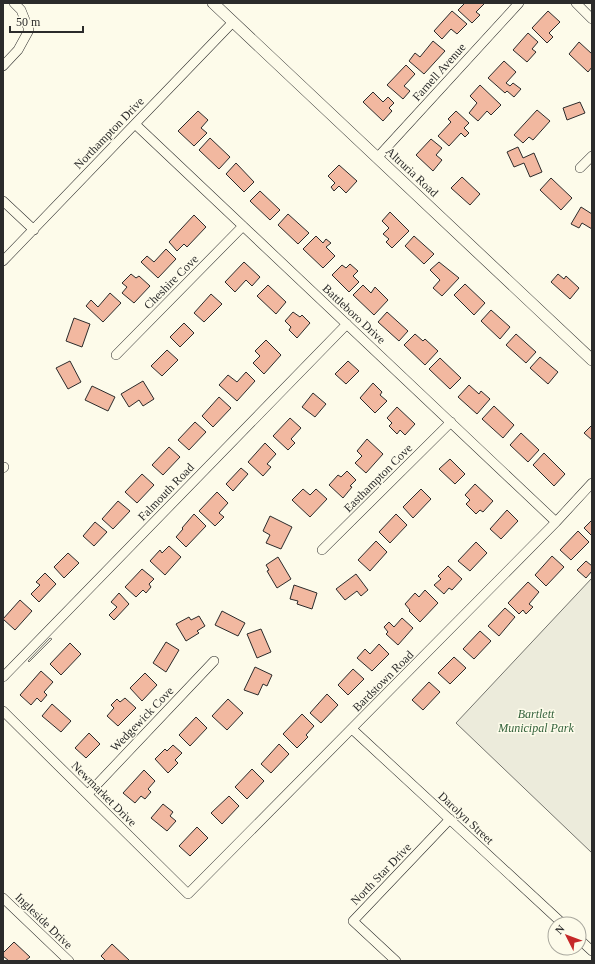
<svg xmlns="http://www.w3.org/2000/svg" width="595" height="964" viewBox="0 0 595 964" font-family="Georgia,serif">
	<style>
		.green { fill: #ecebdb; stroke: #74746e }
		.building { fill: #f2b8a0; stroke: #2b2b2b }
		.lines { fill: none; stroke-linecap: round; stroke-linejoin: round }
		.minor-casing { stroke: #2b2b2b; stroke-width: 10 }
		.tertiary-casing { stroke: #2b2b2b; stroke-width: 12 }
		.minor { stroke: #fdfbea; stroke-width: 9 }
		.tertiary { stroke: #fdfbea; stroke-width: 11 }
		.labels { text-anchor: middle; dominant-baseline: central; stroke-width: 3; stroke-linejoin: round; paint-order: stroke }
		.street-label { font-size: 12px; fill: #2b2b2b; stroke: #fdfbea }
		.park-label { font-size: 12px; font-style: italic; fill: #34623c; stroke: #fdfbea }
	</style>
	<rect width="100%" height="100%" fill="#fdfbea"/>
	<path class="green" d="M592 578V853L456 723Z
		M50 638 52 639 29 662 28 661Z"/>
	<path class="building" d="M465 3H485L476 12 480 15 472 23 458 10Z
		M452 11 467 24 457 34 451 29 442 39 434 31Z
		M548 11 560 22 549 33 553 37 547 43 532 28Z
		M528 33 538 42 532 49 536 52 527 62 513 50Z
		M433 41 445 51 424 74 409 61 415 53 420 57Z
		M579 42 592 54V67L588 72 569 54Z
		M504 61 516 72 506 83 510 86 513 83 521 89 514 97 507 91 505 93 488 78Z
		M406 65 415 74 404 86 410 91 403 99 387 85Z
		M480 85 501 105 491 115 487 111 478 121 469 113 477 103 470 96Z
		M373 92 383 102 388 97 394 103 389 108 392 111 383 121 363 102Z
		M580 102 585 113 567 120 563 108Z
		M537 110 550 121 533 140 529 137 523 143 514 135Z
		M198 111 208 120 201 128 207 133 194 146 178 131Z
		M456 111 469 123 464 128 469 133 465 137 461 133 449 146 438 136 451 122 448 119Z
		M210 138 230 157 219 169 199 150Z
		M431 139 442 148 436 155 442 160 433 171 416 155Z
		M518 147 523 158 534 153 542 172 530 177 524 163 514 167 507 152Z
		M236 163 254 182 244 192 226 174Z
		M339 165 357 181 346 193 339 186 334 191 331 187 335 183 328 176Z
		M462 177 480 194 470 205 451 188Z
		M551 178 572 198 561 210 540 190Z
		M260 191 280 210 270 220 250 201Z
		M581 207 592 214V229L582 223 579 228 571 224Z
		M390 212 409 231 392 248 386 242 389 239 383 234 389 228 382 221Z
		M288 214 309 233 298 244 278 225Z
		M194 215 206 227 187 247 184 244 177 251 169 242Z
		M316 236 323 243 326 239 331 243 326 247 335 256 323 268 303 249Z
		M414 236 434 254 424 264 405 246Z
		M166 249 176 259 158 278 141 262 147 256 154 262Z
		M244 262 260 277 252 286 246 280 235 292 225 282Z
		M439 262 459 278 442 296 433 288 440 280 430 270Z
		M350 264 358 271 353 276 359 282 349 292 332 275 342 265 346 268Z
		M131 274 136 278 139 276 150 286 134 303 122 293 127 287 122 283Z
		M558 274 564 279 566 276 579 288 570 299 551 282Z
		M465 284 485 303 474 315 454 295Z
		M268 285 286 302 276 314 257 296Z
		M363 285 371 293 375 287 388 300 374 315 353 295Z
		M110 293 121 303 103 322 86 306 91 300 98 307Z
		M211 294 222 304 204 322 194 313Z
		M491 310 510 327 500 339 481 321Z
		M293 312 300 317 302 315 310 323 297 338 289 330 291 327 285 321Z
		M387 312 408 331 399 341 378 322Z
		M74 318 90 324 82 347 66 341Z
		M184 323 194 333 180 347 170 337Z
		M415 334 423 341 425 339 438 351 425 365 404 345Z
		M516 334 536 352 526 363 506 345Z
		M266 340 281 355 264 374 253 363 260 356 255 351Z
		M167 350 178 360 162 376 151 366Z
		M540 357 558 372 548 384 530 368Z
		M440 358 461 378 450 389 429 369Z
		M70 361 81 382 68 389 56 368Z
		M348 361 359 371 346 384 335 374Z
		M246 372 255 381 237 401 219 385 228 375 237 382Z
		M143 381 154 399 143 406 139 400 129 407 121 394Z
		M373 383 382 392 380 395 387 401 375 413 360 398Z
		M469 385 479 394 481 391 490 399 477 414 458 397Z
		M92 386 115 397 108 411 85 400Z
		M313 393 326 404 315 417 302 407Z
		M219 397 231 408 213 427 202 416Z
		M494 406 514 425 503 438 482 419Z
		M397 407 415 424 405 435 400 430 397 434 389 426 392 423 387 418Z
		M290 418 301 428 291 439 295 443 288 450 273 436Z
		M195 422 206 432 189 450 178 440Z
		M592 425V440L584 433Z
		M521 433 539 450 528 462 510 445Z
		M367 439 383 454 366 473 355 463 362 456 357 451Z
		M265 443 276 454 267 464 271 467 263 476 248 462Z
		M169 447 180 457 163 475 152 465Z
		M544 453 565 474 554 486 533 465Z
		M450 459 465 474 455 484 439 469Z
		M241 468 248 474 233 491 226 484Z
		M347 471 356 480 350 486 352 487 343 498 329 485 338 475 341 477Z
		M142 474 154 485 137 503 125 492Z
		M475 484 493 501 483 512 480 510 476 514 466 504 470 500 465 495Z
		M303 489 310 495 316 489 327 499 310 517 292 500Z
		M421 489 431 499 413 518 403 507Z
		M217 492 228 503 219 513 224 517 215 526 199 511Z
		M118 501 130 511 113 529 102 519Z
		M507 510 518 521 501 539 490 529Z
		M194 514 206 526 186 547 176 537 183 529 182 528Z
		M396 514 407 525 390 543 379 532Z
		M270 516 292 527 281 549 266 543 270 535 263 531Z
		M592 520V536L584 528Z
		M95 522 107 532 94 546 83 536Z
		M578 531 589 542 571 560 560 550Z
		M376 541 387 552 370 571 358 560Z
		M476 542 487 553 470 571 458 561Z
		M169 546 181 557 165 575 150 561 160 550 162 553Z
		M68 553 79 563 64 578 54 567Z
		M552 556 564 567 546 586 535 575Z
		M278 557 291 579 277 588 267 571 269 570 266 565Z
		M586 561 592 566V571L586 578 577 570Z
		M448 566 462 579 452 590 449 588 444 594 434 585 441 579 438 576Z
		M142 569 154 579 149 584 151 587 146 593 143 590 136 597 125 587Z
		M45 573 56 584 39 602 31 594 40 585 36 582Z
		M356 574 368 590 361 596 357 591 345 600 336 589Z
		M528 582 539 592 529 604 533 607 526 614 523 610 519 614 508 603Z
		M294 585 317 593 312 609 297 604 298 601 290 599Z
		M425 590 438 603 420 622 409 611 410 610 405 604 415 593 419 597Z
		M119 593 129 604 114 620 109 615 117 607 111 602Z
		M20 600 32 611 15 630 3 619Z
		M505 608 515 617 499 636 488 626Z
		M222 611 245 623 238 636 215 625Z
		M199 616 205 626 197 631 199 633 186 641 176 624 189 617 191 620Z
		M402 618 413 628 398 645 386 634 388 632 384 627 389 622 394 627Z
		M261 629 271 652 257 658 247 634Z
		M480 631 491 641 474 659 463 649Z
		M166 642 179 650 166 672 153 663Z
		M70 643 81 654 61 675 50 664Z
		M379 644 389 654 372 671 357 658 365 649 370 654Z
		M454 657 466 668 450 684 438 673Z
		M255 667 272 675 267 686 263 684 258 695 244 690Z
		M353 669 364 679 348 695 338 685Z
		M41 671 53 682 44 692 47 695 41 702 37 698 31 705 20 695Z
		M145 673 157 685 142 701 130 688Z
		M429 682 440 692 423 710 412 700Z
		M327 694 338 705 321 723 310 713Z
		M125 698 136 708 118 726 107 716 114 708 111 705 117 699 120 702Z
		M228 699 243 713 227 730 212 716Z
		M52 704 71 721 61 732 42 716Z
		M302 714 314 726 306 735 308 737 297 748 283 734Z
		M196 717 207 728 190 746 179 735Z
		M89 733 100 744 86 758 75 748Z
		M279 744 289 754 271 773 261 764Z
		M173 745 182 753 175 760 178 763 168 773 155 759 165 749 167 751Z
		M252 769 264 781 247 799 235 787Z
		M144 770 155 781 148 789 151 792 145 799 141 796 135 803 123 793Z
		M229 796 239 806 222 824 211 813Z
		M163 804 173 812 170 816 176 821 167 831 151 818Z
		M197 827 208 838 190 856 179 846Z
		M14 942 30 957 25 961H9L3 956V953Z
		M112 944 130 961H106L101 956Z"/>
	<g class="lines">
		<g class="minor-casing">
			<path id="minor" d="M576 3 592 19
				M3 66 18 50 29 30 21 10 14 3
				M135 124 556 522
				M377 158 519 3
				M580 168 592 156
				M3 201 34 230
				M3 261 233 22
				M116 355 243 226
				M3 468 4 467
				M322 550 451 422
				M3 677 347 324
				M3 711 188 894 556 522 592 483
				M352 729 563 924
				M88 794 214 661
				M3 898 69 961
				M579 939 592 951
				M396 961 353 921 450 819"/>
		</g>
		<g class="tertiary-casing">
			<path id="tertiary" d="M213 3 592 360"/>
		</g>
		<use href="#minor" class="minor"/>
		<use href="#tertiary" class="tertiary"/>
	</g>
	<g class="labels">
		<g class="street-label">
			<text transform="translate(439 72) rotate(-48)">Farnell Avenue</text>
			<text transform="translate(109 133) rotate(-46)">Northampton Drive</text>
			<text transform="translate(412 172) rotate(43)">Altruria Road</text>
			<text transform="translate(171 282) rotate(-45)">Cheshire Cove</text>
			<text transform="translate(354 314) rotate(43)">Battleboro Drive</text>
			<text transform="translate(378 478) rotate(-45)">Easthampton Cove</text>
			<text transform="translate(166 492) rotate(-46)">Falmouth Road</text>
			<text transform="translate(383 681) rotate(-45)">Bardstown Road</text>
			<text transform="translate(142 719) rotate(-46)">Wedgewick Cove</text>
			<text transform="translate(104 794) rotate(45)">Newmarket Drive</text>
			<text transform="translate(466 818) rotate(43)">Darolyn Street</text>
			<text transform="translate(381 874) rotate(-46)">North Star Drive</text>
			<text transform="translate(44 921) rotate(44)">Ingleside Drive</text>
		</g>
		<g class="park-label">
			<text x="536" y="714">Bartlett<tspan x="536" dy="14">Municipal Park</tspan></text>
		</g>
	</g>
	<rect width="595" height="964" fill="none" stroke="#2b2b2b" stroke-width="8"/>
	<g transform="translate(567 936) rotate(312)"><circle r="19" fill="#fdfbea" stroke="#a9a89e"/>
	<path d="M0-3L7 15L0 10L-7 15Z" fill="#c62828"/>
	<text y="-6" font-size="11" font-weight="bold" text-anchor="middle" fill="#2b2b2b">N</text>
	</g>
	<path d="M10 26v6h73v-6" fill="none" stroke="#2b2b2b" stroke-width="2"/>
	<text x="16" y="26" font-size="12" fill="#2b2b2b" stroke="#fdfbea" stroke-width="3" paint-order="stroke">50 m</text>
</svg>
